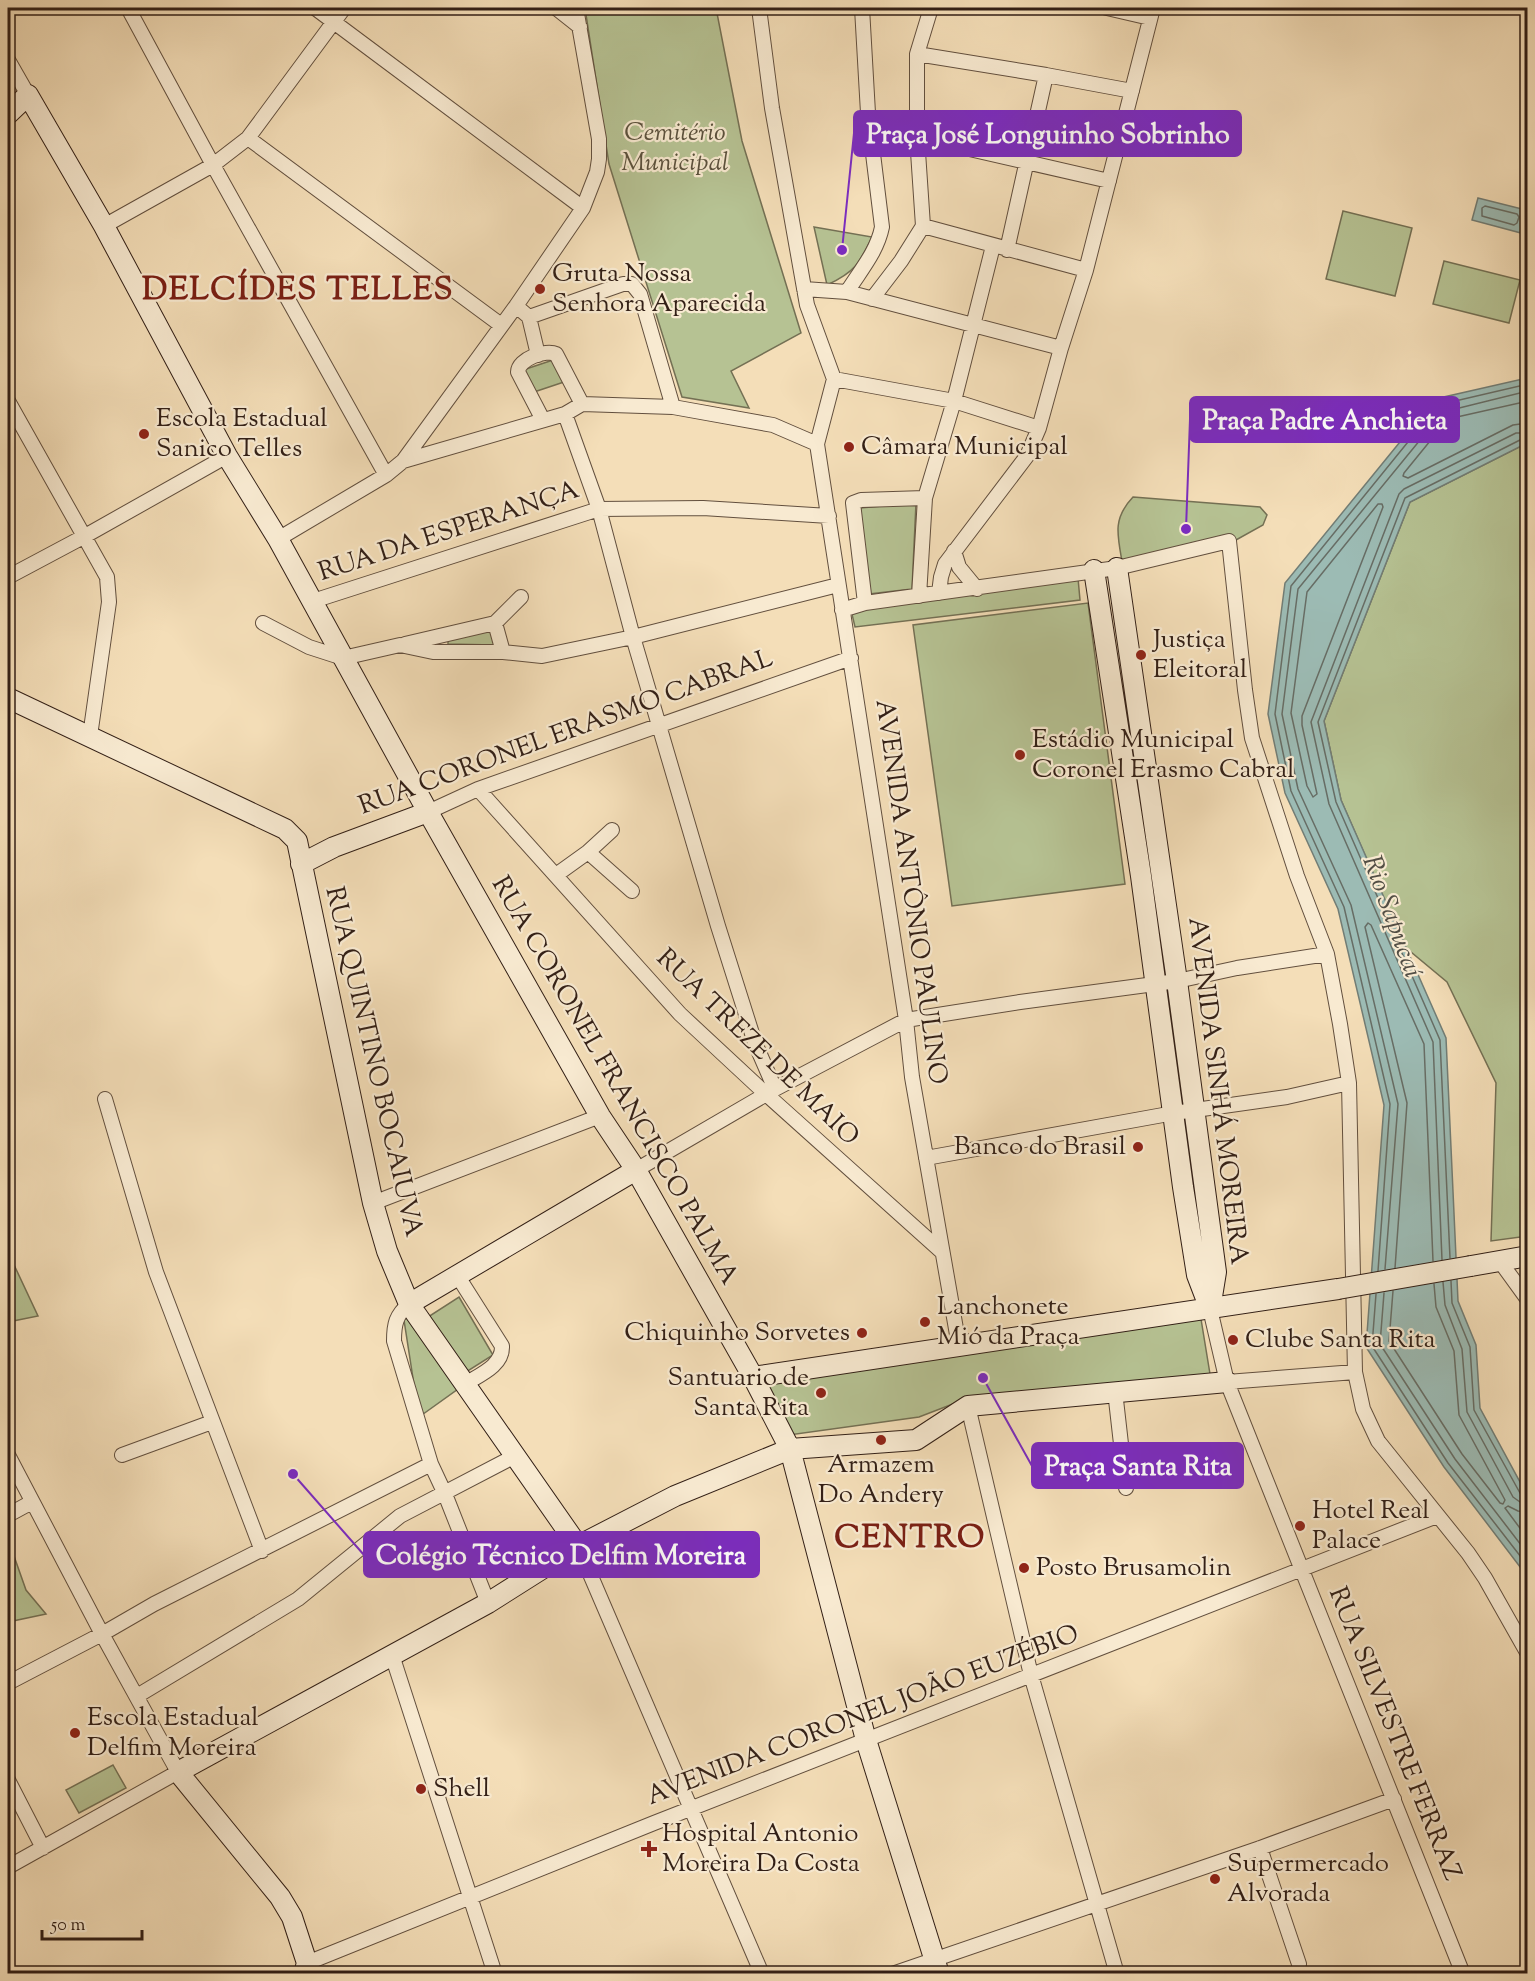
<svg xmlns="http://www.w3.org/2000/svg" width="1535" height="1981" viewBox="0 0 1535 1981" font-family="'Sorts Mill Goudy',serif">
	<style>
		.green { fill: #b6c293; stroke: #747054; stroke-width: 1.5 }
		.water { fill: #9cbbb4; stroke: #727d75; stroke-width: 1.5 }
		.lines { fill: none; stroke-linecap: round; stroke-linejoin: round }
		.shore { stroke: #676d65; stroke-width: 1.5 }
		.street-casing { stroke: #624f3e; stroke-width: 16 }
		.secondary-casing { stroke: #321f16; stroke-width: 22 }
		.street { stroke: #f8ead1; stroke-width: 14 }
		.secondary { stroke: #f8ead1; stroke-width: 20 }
		.secondary-bridge-casing { stroke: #321f16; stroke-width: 22; stroke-linecap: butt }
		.secondary-bridge { stroke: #f8ead1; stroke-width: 20 }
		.poi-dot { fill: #8f2418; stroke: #f8ead1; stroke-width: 2 }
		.labels { text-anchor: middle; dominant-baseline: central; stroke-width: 4.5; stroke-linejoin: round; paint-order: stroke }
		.park-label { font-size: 26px; font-style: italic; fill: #5a503c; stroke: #f8ead1 }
		.poi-label { font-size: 26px; fill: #321f16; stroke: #f8ead1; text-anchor: start }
		.street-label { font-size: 26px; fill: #321f16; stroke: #f8ead1 }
		.water-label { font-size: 27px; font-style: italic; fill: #524e45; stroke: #f8ead1 }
		.district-label { font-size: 32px; font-weight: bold; letter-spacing: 1.5px; fill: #7a1f14; stroke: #f8ead1 }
		.leader { fill: none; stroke: #7b2cbf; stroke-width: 2 }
		.callout-dot { fill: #7b2cbf; stroke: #f8ead1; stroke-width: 2 }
		.callout { fill: #7b2cbf; stroke: #7b2cbf; stroke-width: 2 }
		.callout-label { font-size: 27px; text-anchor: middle; font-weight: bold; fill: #fff }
	</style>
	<rect width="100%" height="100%" fill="#f4deb8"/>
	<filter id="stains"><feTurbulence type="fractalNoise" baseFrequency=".00333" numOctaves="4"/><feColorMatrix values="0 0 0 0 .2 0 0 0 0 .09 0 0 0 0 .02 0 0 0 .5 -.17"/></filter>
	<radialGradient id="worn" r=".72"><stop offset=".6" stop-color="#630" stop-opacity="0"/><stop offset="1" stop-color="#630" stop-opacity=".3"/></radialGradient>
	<path class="green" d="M585 8H716L742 141 801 333 731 371 749 408 682 397 609 164Z
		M1343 211 1412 228 1395 296 1326 279Z
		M814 227 872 237C859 264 855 272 827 285Z
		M1444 261 1520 280 1509 323 1433 304Z
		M556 359 564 382 531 393 523 370Z
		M1523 445 1527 447V1236L1491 1241 1496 1083 1447 982 1405 947 1341 800 1324 721 1410 502Z
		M1133 497 1260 507 1267 515 1263 525 1236 540 1122 561C1117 534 1113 518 1133 497Z
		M916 503 912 589 869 594 860 508Z
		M1078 578 1080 600 855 627 851 610Z
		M1088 603 1125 884 952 906 913 625Z
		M492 628 494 645 448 644V637Z
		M8 1252 38 1316 8 1322Z
		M459 1297 493 1355 463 1374 428 1317Z
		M407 1318 458 1389 419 1417 404 1320Z
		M1201 1319 1210 1374 958 1402 919 1417 789 1435 766 1383Z
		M8 1539 26 1590 46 1614 8 1622Z
		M113 1765 126 1788 79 1813 66 1790Z"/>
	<path class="water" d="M1478 198 1526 210 1521 233 1472 220Z
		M1527 378V447L1523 445 1410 502 1324 721 1341 800 1446 1038 1458 1301 1476 1345 1480 1408 1527 1495V1576L1444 1467 1366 1347 1384 1105 1338 909 1285 793 1268 714 1285 583 1435 399Z"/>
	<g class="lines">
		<path class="shore" d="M1485 206 1517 214 1519 217 1517 223 1514 225 1482 216V208Z
			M1528 401 1448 419 1404 473 1403 476 1408 478 1513 425 1528 423
			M1378 504H1382L1383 507 1302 716V725L1317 794 1313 797 1307 786 1291 713 1307 592Z
			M1450 1258 1440 1040 1336 802 1318 722 1405 498 1520 440H1528
			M1442 1260 1433 1042 1329 804 1311 722 1399 494 1404 489 1516 433H1528
			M1395 1268 1407 1103 1365 927 1368 923 1371 925 1424 1044 1433 1261
			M1385 1269 1398 1104 1351 905 1298 789 1282 714 1298 589 1443 412 1528 391
			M1378 1271 1390 1104 1344 907 1291 791 1275 714 1291 586 1438 405 1528 384
			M1451 1281 1452 1303 1470 1347 1474 1410 1520 1493 1528 1496
			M1443 1282 1445 1305 1462 1349 1467 1412 1513 1497 1520 1502 1528 1504
			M1393 1291 1389 1341 1462 1454 1500 1503 1503 1504 1505 1500 1459 1415 1454 1351 1436 1307 1434 1284
			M1384 1293 1380 1344 1455 1459 1528 1554
			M1376 1294 1372 1346 1448 1463 1528 1566
			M1528 1513 1518 1511 1508 1506 1505 1508 1528 1539"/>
		<g class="street-casing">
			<path id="street" d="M128 8 213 165 386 475
				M315 8 583 208
				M556 8 580 27
				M759 8 772 108 807 305 834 379 817 444 906 1020 912 1077 959 1346
				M1107 8 1150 18
				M917 54 1046 75 1132 91
				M8 60 28 95
				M917 137 1109 181
				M248 138 501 325
				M104 226 213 165 248 138 344 8
				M923 226 1086 270
				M1007 250 1046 75
				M804 289 847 292 1061 348
				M847 292C860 271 877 252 882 227L868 113 862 8
				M872 299 901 261 923 226 917 137V54L931 8
				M516 306 529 317 623 284H632L640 294 673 407
				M529 317 538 355
				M834 379 954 401 1039 428
				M8 401 107 577 109 602 90 736
				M565 414 599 509 633 637 718 926 755 1043 775 1089
				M543 420 518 372C518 359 546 349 556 354L582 404
				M403 461 565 414 582 404 673 407 773 425 817 444
				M278 539 386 475 403 461 516 306 583 208 597 172 599 159V139L576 8
				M954 551 959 567 977 589
				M8 577 85 536 227 456
				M939 593 941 577 945 564 1027 456 1039 428 1061 348 1086 270 1153 8
				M919 596 925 498 954 401 993 246
				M313 601 599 509 703 508 829 516
				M865 603 853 503 861 500 925 498
				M842 610 865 603 1117 568 1229 541 1245 690 1252 738 1297 876 1327 954 1340 1024 1349 1083 1355 1372 1363 1409 1378 1441 1468 1553 1485 1578 1528 1654
				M263 623 309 647 343 658 400 645 433 652H503L542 656 633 637 838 585
				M495 623 503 652
				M405 644 495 623 521 597
				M478 789 680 1014 766 1094 941 1251
				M428 812 478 789 851 658
				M588 852 632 891
				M556 875 588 852 612 830
				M105 1099 156 1272 262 1551
				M926 1158 1174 1113 1287 1097 1349 1083
				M636 1170 775 1089 906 1020 1020 1002 1177 981 1237 968 1327 954
				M373 1203 600 1116
				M1499 1260 1528 1300
				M457 1275 502 1346C503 1366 479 1375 465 1384
				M409 1304C396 1315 394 1324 394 1341L431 1464 445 1494 488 1603
				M1210 1309 1227 1382 1463 1974
				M1227 1382 1355 1372
				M1115 1391 1126 1488
				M968 1406 1031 1675 1117 1974
				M8 1455 102 1634 178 1772 8 1867
				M122 1455 212 1422
				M8 1515 32 1502
				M578 1546 762 1974
				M392 1655 495 1974
				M8 1683 102 1634 154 1604 431 1464
				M137 1696 298 1599 400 1516 515 1456
				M8 1780 43 1848
				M1260 1848 1299 1964
				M307 1963 654 1823 1437 1516
				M892 1974 1260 1848 1394 1799"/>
		</g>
		<g class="secondary-casing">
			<path id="secondary" d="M8 114 28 95 104 226 227 456 278 539 428 812 600 1116 636 1170 753 1377 790 1449 866 1740 939 1974
				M1117 568 1177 981 1216 1272 1210 1309
				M1094 570 1141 876 1183 1187 1197 1275 1210 1309
				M8 698 285 829 297 841 373 1203 387 1251 409 1304 578 1546
				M301 864 334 847 428 812
				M1471 1266 1528 1256
				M409 1304 636 1170
				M753 1377 1338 1289
				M304 1974 307 1963 292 1917 280 1897 178 1772 488 1603 578 1546 675 1496 790 1449 916 1440 968 1406 1227 1382"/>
		</g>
		<use href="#street" class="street"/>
		<use href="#secondary" class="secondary"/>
		<g class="secondary-bridge-casing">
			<path id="secondary-bridge" d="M1338 1289 1471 1266"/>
		</g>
		<use href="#secondary-bridge" class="secondary-bridge"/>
	</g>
	<g class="poi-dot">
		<circle cx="540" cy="289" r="6"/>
		<circle cx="144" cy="434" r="6"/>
		<circle cx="849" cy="447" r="6"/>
		<circle cx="1141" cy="655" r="6"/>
		<circle cx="1020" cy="755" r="6"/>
		<circle cx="1138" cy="1147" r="6"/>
		<circle cx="925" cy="1322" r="6"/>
		<circle cx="862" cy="1333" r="6"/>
		<circle cx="1233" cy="1340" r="6"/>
		<circle cx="821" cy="1393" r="6"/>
		<circle cx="881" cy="1440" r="6"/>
		<circle cx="1300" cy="1526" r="6"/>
		<circle cx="1024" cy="1568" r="6"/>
		<circle cx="75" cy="1733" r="6"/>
		<circle cx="421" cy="1789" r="6"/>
		<path d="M646 1840h6v6h6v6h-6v6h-6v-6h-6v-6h6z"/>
		<circle cx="1215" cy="1879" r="6"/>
	</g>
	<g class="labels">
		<g class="park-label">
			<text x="675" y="133">Cemitério<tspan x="675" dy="30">Municipal</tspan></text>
		</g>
		<g class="poi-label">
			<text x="552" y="274">Gruta Nossa<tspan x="552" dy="30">Senhora Aparecida</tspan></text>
			<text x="156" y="419">Escola Estadual<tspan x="156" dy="30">Sanico Telles</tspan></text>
			<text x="861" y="447">Câmara Municipal</text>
			<text x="1153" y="640">Justiça<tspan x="1153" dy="30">Eleitoral</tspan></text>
			<text x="1032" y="740">Estádio Municipal<tspan x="1032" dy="30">Coronel Erasmo Cabral</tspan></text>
			<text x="1126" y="1147" text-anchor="end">Banco do Brasil</text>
			<text x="937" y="1307">Lanchonete<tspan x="937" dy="30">Mió da Praça</tspan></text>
			<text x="850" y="1333" text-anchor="end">Chiquinho Sorvetes</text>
			<text x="1245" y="1340">Clube Santa Rita</text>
			<text x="809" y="1378" text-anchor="end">Santuario de<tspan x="809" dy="30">Santa Rita</tspan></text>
			<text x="881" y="1465" text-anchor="middle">Armazem<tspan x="881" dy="30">Do Andery</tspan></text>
			<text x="1312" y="1511">Hotel Real<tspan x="1312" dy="30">Palace</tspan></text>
			<text x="1036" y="1568">Posto Brusamolin</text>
			<text x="87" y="1718">Escola Estadual<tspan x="87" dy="30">Delfim Moreira</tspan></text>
			<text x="433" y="1789">Shell</text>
			<text x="662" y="1834">Hospital Antonio<tspan x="662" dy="30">Moreira Da Costa</tspan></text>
			<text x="1227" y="1864">Supermercado<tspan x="1227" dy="30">Alvorada</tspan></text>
		</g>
		<g class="street-label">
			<text transform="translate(449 532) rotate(-18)">RUA DA ESPERANÇA</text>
			<text transform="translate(566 733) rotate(-20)">RUA CORONEL ERASMO CABRAL</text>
			<text transform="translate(910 892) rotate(82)">AVENIDA ANTÔNIO PAULINO</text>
			<text transform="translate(757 1048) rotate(44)">RUA TREZE DE MAIO</text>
			<text transform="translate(373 1062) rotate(77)">RUA QUINTINO BOCAIUVA</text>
			<text transform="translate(614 1081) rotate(60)">RUA CORONEL FRANCISCO PALMA</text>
			<text transform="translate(1217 1091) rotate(83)">AVENIDA SINHÁ MOREIRA</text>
			<text transform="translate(863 1716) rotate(-21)">AVENIDA CORONEL JOÃO EUZÉBIO</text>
			<text transform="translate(1394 1734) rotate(68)">RUA SILVESTRE FERRAZ</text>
		</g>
		<g class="water-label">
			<text transform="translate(1391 917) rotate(70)">Rio Sapucaí</text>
		</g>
		<g class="district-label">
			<text x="298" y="291">DELCÍDES TELLES</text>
			<text x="910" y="1539">CENTRO</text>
		</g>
	</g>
	<path class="leader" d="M842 250L854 133M1186 529L1190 419M983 1378L1032 1466M293 1474L364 1555"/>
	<g class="callout-dot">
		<circle cx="842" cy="250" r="6"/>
		<circle cx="1186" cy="529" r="6"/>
		<circle cx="983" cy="1378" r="6"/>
		<circle cx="293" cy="1474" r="6"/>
	</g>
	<g class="callout">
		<rect x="854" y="111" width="387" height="45" rx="6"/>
		<rect x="1190" y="397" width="269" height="45" rx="6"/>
		<rect x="1032" y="1443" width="211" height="45" rx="6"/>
		<rect x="364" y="1532" width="395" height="45" rx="6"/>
	</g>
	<g class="callout-label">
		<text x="1048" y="143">Praça José Longuinho Sobrinho</text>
		<text x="1325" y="429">Praça Padre Anchieta</text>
		<text x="1138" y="1475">Praça Santa Rita</text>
		<text x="561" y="1564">Colégio Técnico Delfim Moreira</text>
	</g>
	<rect width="1535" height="1981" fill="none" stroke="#f4deb8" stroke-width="30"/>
	<rect x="9" y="9" width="1517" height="1963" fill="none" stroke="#321f16" stroke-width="3"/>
	<rect x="15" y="15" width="1505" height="1951" fill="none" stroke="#321f16" stroke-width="1.5"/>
	<path d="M42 1930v9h100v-9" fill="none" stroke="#321f16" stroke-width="3"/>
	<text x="51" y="1930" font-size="18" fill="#321f16" stroke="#f8ead1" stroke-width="4.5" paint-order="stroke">50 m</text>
	<rect width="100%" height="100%" filter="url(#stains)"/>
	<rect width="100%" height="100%" fill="url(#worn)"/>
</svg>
